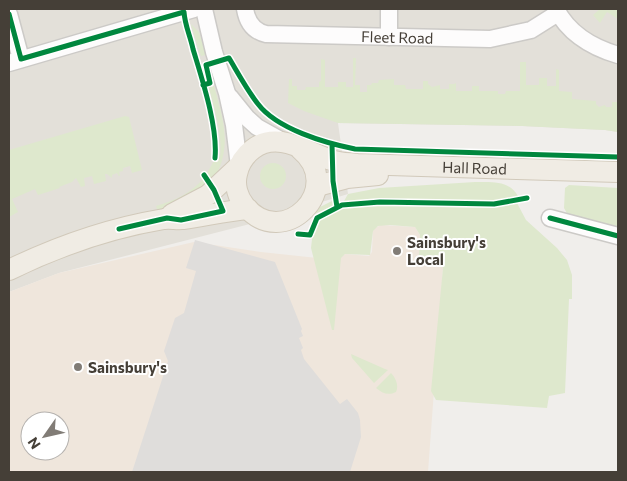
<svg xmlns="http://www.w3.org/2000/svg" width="627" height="481" viewBox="0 0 627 481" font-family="Commissioner,sans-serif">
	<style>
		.residential { fill: #e3e0d9 }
		.commercial { fill: #efe6dc; fill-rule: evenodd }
		.green { fill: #dee8cd }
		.parking { fill: #dfdddb }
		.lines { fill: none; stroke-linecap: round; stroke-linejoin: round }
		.minor-casing { stroke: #cccac7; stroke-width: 19 }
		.major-casing { stroke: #d1c9ba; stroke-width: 22 }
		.minor { stroke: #fdfcfc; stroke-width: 16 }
		.major { stroke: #f0ece4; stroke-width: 20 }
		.cycleway-casing { stroke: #fff; stroke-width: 8 }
		.cycleway { stroke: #00873e; stroke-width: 5 }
		.poi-dot { fill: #817c76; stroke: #fff; stroke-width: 2 }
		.labels { text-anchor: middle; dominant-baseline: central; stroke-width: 4; stroke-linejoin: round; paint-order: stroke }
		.street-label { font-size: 15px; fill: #453f37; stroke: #fff }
		.poi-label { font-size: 15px; font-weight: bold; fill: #453f37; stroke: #fff; text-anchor: start }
	</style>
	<rect width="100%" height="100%" fill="#f0eeeb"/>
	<path class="residential" d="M9 9H618V132L605 130 522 126 338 123 348 194 246 225 59 273 9 292Z"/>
	<path class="commercial" d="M381 225 415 227 420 235 419 255 420 259 438 262 441 263 443 268 428 472H9V292L59 273 194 242 261 252 336 260 345 254 369 256 372 252 373 231 375 228ZM30 421H60V451H30Z"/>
	<path class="green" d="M600 9H618V19L607 12 600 23 593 15Z
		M191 24 199 32 206 55 201 56Z
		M353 58H356L355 85H360V92H367V85H371L372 83H378L379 80 394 79V85H405L406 89H423V81H428V84L432 87 440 85V89H449V84H454L456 83V91H472V86H479V91H498V94H505L506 91H520V62H526V85H539V78H547V86H556V69L559 70V91L572 92V99L596 101V104L599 107 605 105 606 107H612V102H617L618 101V132L605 130 522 126 338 123 304 111 288 103 289 79H292V86H297V90H305L306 87H319V82L321 81V59L325 60V87H338V82H346V87H353Z
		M214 86C224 122 233 148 212 183L206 175 216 157H220C223 134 214 109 209 87Z
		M125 116 129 117 142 170 132 173 130 166 123 168V171L119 172 120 176H119L117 173 112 175V178L107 174H105L106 181 94 184 92 176 84 178 85 186 81 187 76 178 72 182 59 187 60 188 38 195 35 189 12 199 18 212 9 217V150Z
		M260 176a13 13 0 1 1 26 0a13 13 0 1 1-26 0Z
		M204 178 209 185 200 193 158 212 156 206C176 200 190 194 204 178Z
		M475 182C492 182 509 180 518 196L514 199 494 203 344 201 348 194 379 188Z
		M569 185 618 188V228L568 215 564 208 565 188Z
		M334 200 333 206 315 214 320 207Z
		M381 203C426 205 472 209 517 203L526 220 557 248 567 260 572 275V299H569L565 393 549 396 547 408 436 400 431 391 443 268C440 259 428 261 420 260L419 255 420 235 415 227 390 225 378 226 373 231 370 255 345 254 341 258 334 330H332L311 248 313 231 319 220 340 208 351 205Z
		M351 354 385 369 388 370 374 383 352 358Z
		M391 373C396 378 399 386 396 392 388 396 382 393 376 388Z"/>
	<path class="parking" d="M195 240 275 262 302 329 301 331 303 336 299 338 303 348 301 350 304 359 340 404 347 399 358 413 360 420 361 437 350 472H132L168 361 164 351 175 318 184 313 196 271 186 268Z"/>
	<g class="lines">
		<g class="minor-casing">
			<g id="minor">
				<path d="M204 9 214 52 227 93 234 125 239 166"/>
				<path id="s1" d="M245 9C247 21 253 31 266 34L490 39 531 30 558 13"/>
				<path d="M389 9V37"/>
				<path d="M556 9C569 34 591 47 618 55"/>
				<path d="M9 14 21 59"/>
				<path d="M9 63 194 9"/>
				<path d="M230 97 247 118 257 127 284 142"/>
				<path d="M550 218 618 236"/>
			</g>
		</g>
		<g class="major-casing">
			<g id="major">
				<path id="s2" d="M300 149C347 188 283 252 245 206 238 198 234 185 237 174 239 164 245 155 253 149 278 130 306 152 331 160 339 163 349 163 357 164L618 172"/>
				<path d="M317 186 347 178 378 175"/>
				<path d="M172 214 208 195 239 166"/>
				<path d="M9 270C58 246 110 228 164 219 171 218 177 220 183 219 205 216 226 211 248 209"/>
			</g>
		</g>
		<use href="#minor" class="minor"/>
		<use href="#major" class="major"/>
		<g class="cycleway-casing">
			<path id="cycleway" d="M9 14 21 59 184 12C185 26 190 35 193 49 202 79 218 127 215 158
				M203 85 210 83 206 65 229 58C238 73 247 90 258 104 277 129 325 143 355 149L618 157
				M332 144 333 181 337 207
				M550 218 618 236
				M119 229 167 218 181 220 223 211 214 190 204 175
				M298 234 310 235 317 218 342 205 380 202 494 204 527 198"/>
		</g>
		<use href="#cycleway" class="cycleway"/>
	</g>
	<g class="poi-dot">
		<circle cx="397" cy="251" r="5"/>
		<circle cx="78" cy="367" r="5"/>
	</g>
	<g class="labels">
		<g class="street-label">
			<text stroke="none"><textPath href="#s1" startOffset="166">Fleet Road</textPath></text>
			<text stroke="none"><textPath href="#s2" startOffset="428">Hall Road</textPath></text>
		</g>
		<g class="poi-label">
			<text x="407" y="242">Sainsbury's<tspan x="407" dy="17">Local</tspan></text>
			<text x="88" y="367">Sainsbury's</text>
		</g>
	</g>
	<rect width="627" height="481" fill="none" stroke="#453f37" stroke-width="20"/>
	<g transform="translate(45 436) rotate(236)"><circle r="24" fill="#ffffff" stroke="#b5b2af"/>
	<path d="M0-4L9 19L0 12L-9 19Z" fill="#817c76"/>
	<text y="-8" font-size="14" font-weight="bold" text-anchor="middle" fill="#453f37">N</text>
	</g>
</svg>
